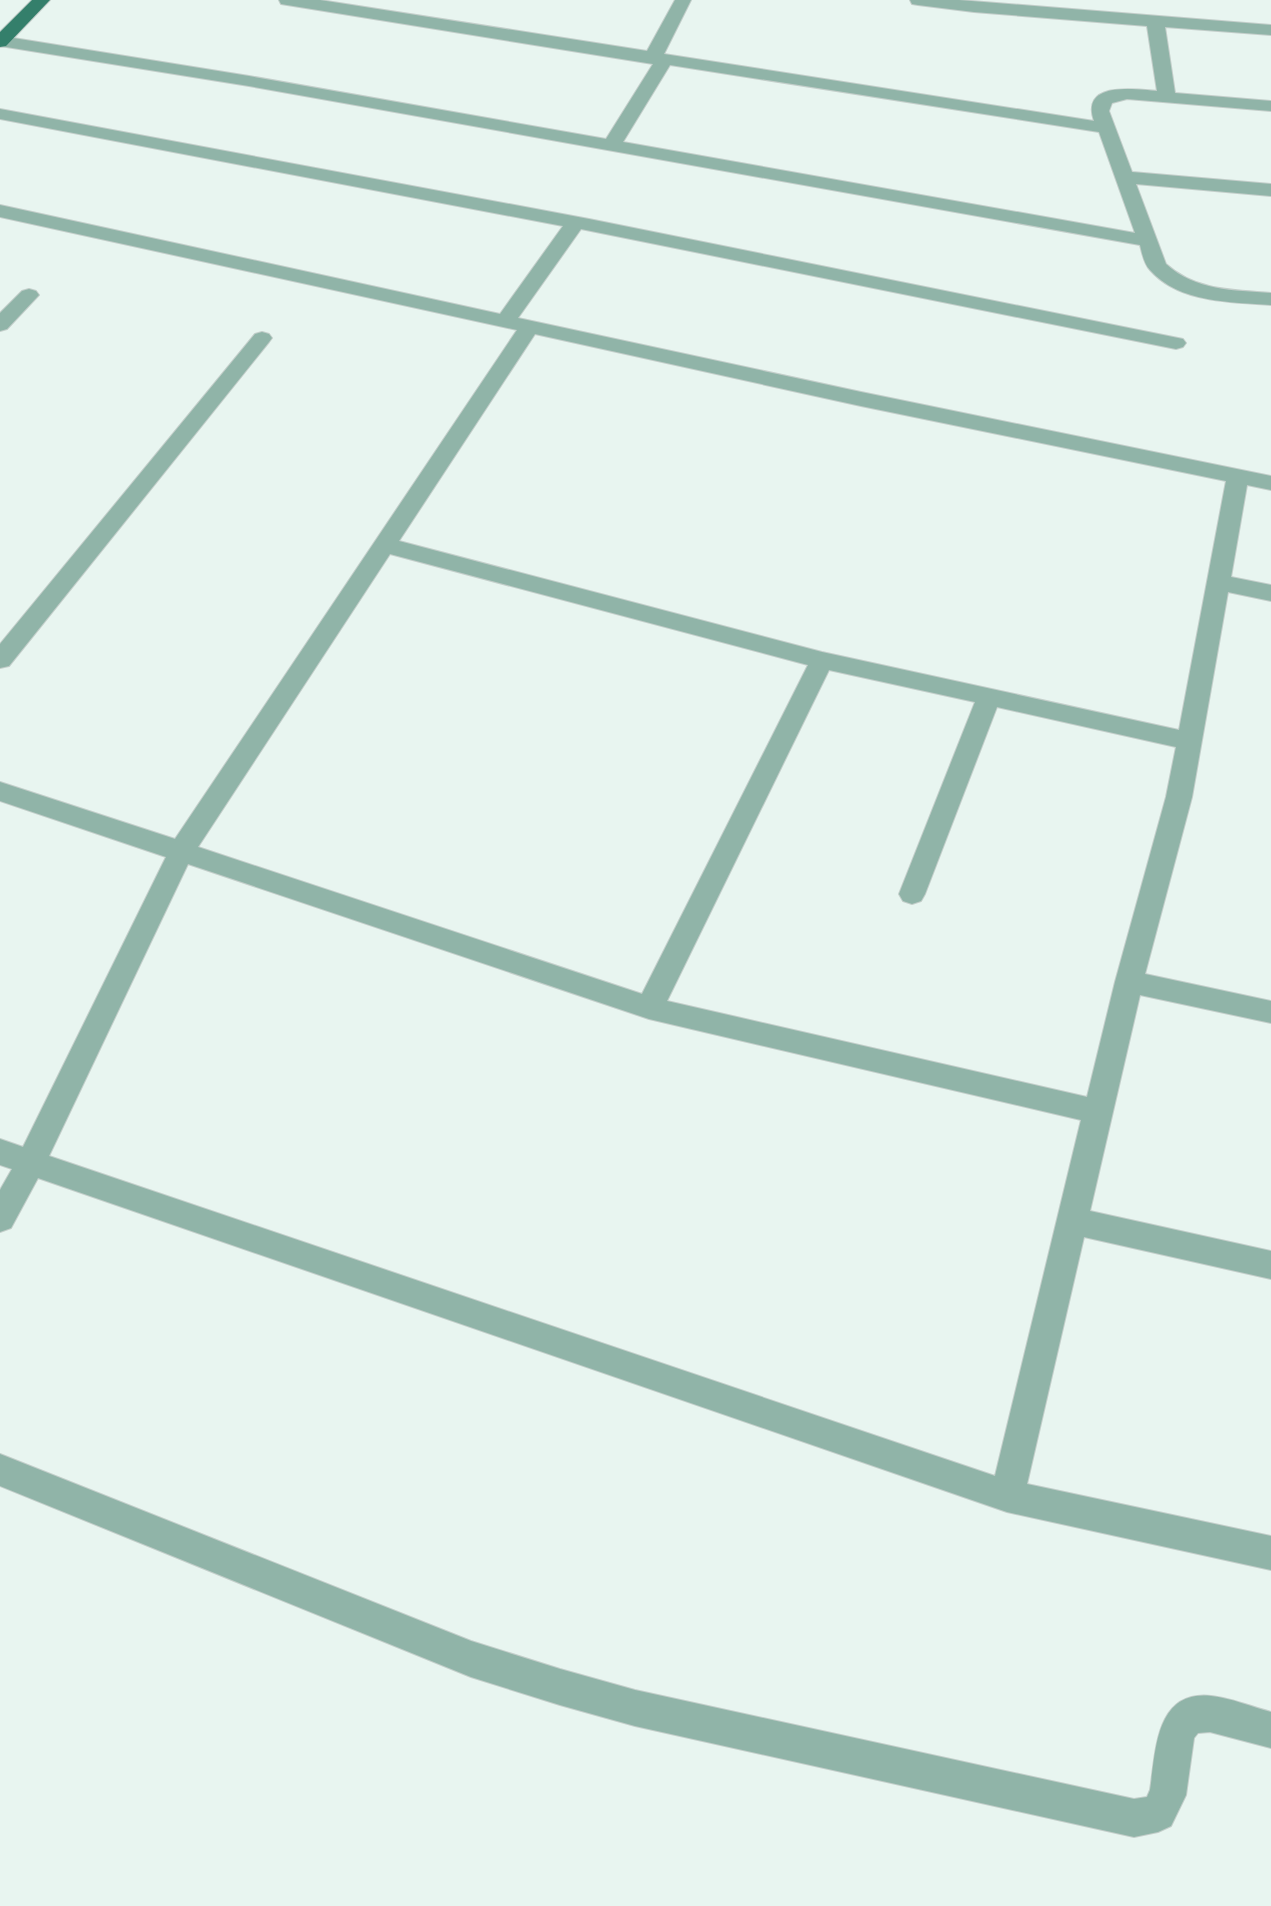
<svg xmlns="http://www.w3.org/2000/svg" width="1271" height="1906" viewBox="0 0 1271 1906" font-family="'Sofia Sans Condensed',sans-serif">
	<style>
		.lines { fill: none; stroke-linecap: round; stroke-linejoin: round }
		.minor-casing { stroke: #c3ceca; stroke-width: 2 }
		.major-casing { stroke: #c3ceca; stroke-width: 2 }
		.minor { fill: #90b4a8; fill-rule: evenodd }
		.major { fill: #347f6b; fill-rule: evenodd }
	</style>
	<rect width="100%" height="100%" fill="#e8f5f0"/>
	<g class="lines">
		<g class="minor-casing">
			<path id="minor" d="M279 0H320L647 51 675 0H691L664 54 1094 121C1080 81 1135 89 1157 91L1147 26 974 12 918 5 912 4 910 0H959L1271 25V35L1165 27 1175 93 1271 101V111L1127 99 1112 103 1109 111 1132 172 1271 184V196L1136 184 1166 264C1196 291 1233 290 1271 293V305C1231 302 1179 303 1150 270 1144 264 1142 253 1140 245L249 86 0 46 1 36 249 76 606 139 653 64 287 5 281 4ZM670 65 1099 132 1135 233 623 142Z
				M0 109 589 219 1183 339 1186 343 1183 347 1176 349 581 229 518 318 861 392 1271 476V490L1247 485 1231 577 1271 585V601L1228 592 1192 797 1145 974 1271 1001V1023L1140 995 1090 1211 1271 1251V1279L1084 1237 1027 1484 1271 1536V1570L1007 1512 38 1178 11 1228 0 1232V1190L12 1169 0 1165V1139L23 1147 166 857 0 801V782L175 839 517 330 0 217V205L500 314 563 226 0 119ZM535 334 861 406 1226 481 1179 730 822 652 399 541ZM390 554 808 665 642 994 198 847ZM829 670 975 702 899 894 903 901 912 904 921 901 925 894 997 707 1176 747 1166 797 1115 982 1087 1097 667 1001ZM188 864 649 1019 1081 1120 995 1476 49 1156Z
				M29 289 36 291 39 295 7 329 0 331V313L22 291Z
				M262 332 269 334 272 338 269 342 9 666 0 668V644L255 334Z
				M0 1454 471 1641 560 1669 635 1690 1134 1799 1147 1797 1150 1790C1156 1752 1155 1690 1211 1696 1231 1698 1252 1707 1271 1712V1748L1210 1732 1198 1733 1194 1738 1186 1795 1171 1826 1158 1832 1134 1837 635 1726 560 1705 471 1677 0 1486Z"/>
		</g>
		<g class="major-casing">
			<path id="major" d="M32 0H50L6 46 0 47V32Z"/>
		</g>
		<use href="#minor" class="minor"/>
		<use href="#major" class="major"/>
	</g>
</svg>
